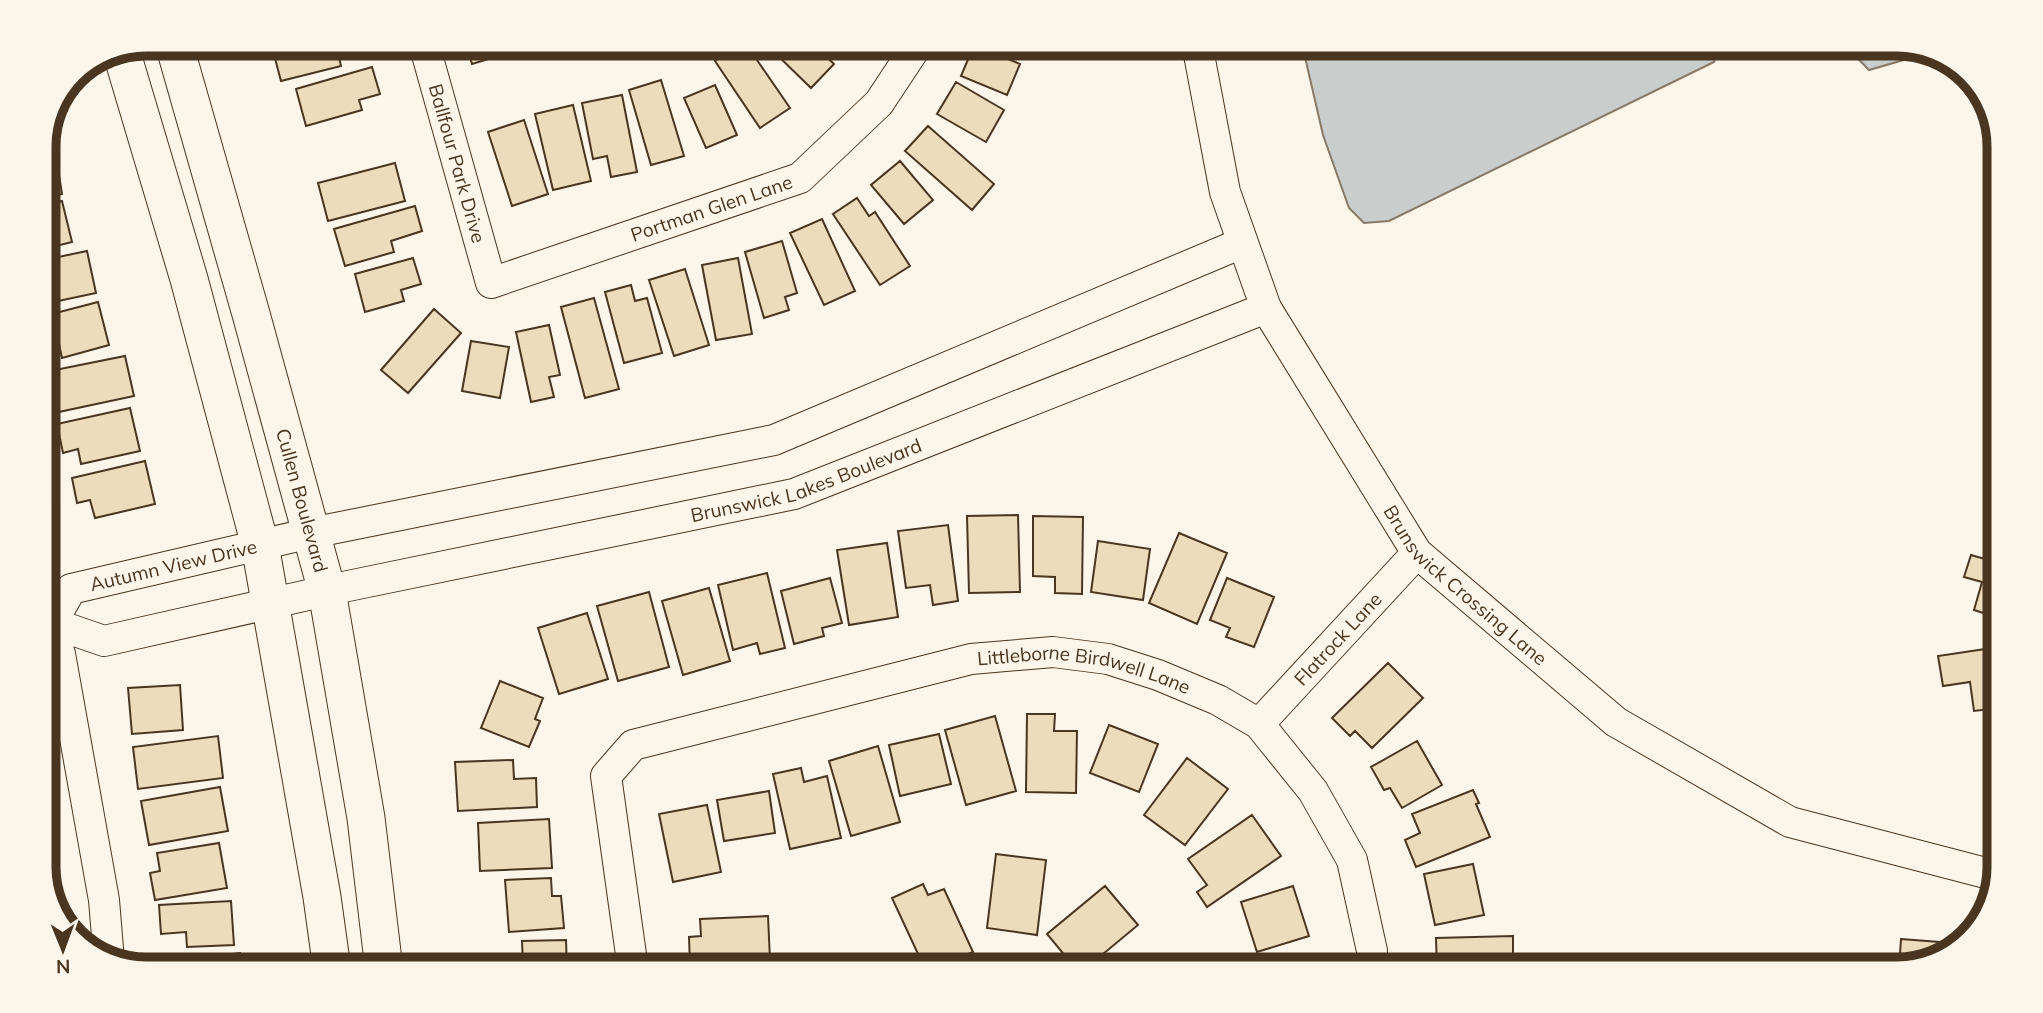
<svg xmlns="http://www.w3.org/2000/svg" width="2043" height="1013" viewBox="0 0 2043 1013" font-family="Mulish,sans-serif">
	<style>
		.water { fill: #c9cecd; stroke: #887966; stroke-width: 2 }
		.building { fill: #ecdcbc; stroke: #4a3520; stroke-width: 2 }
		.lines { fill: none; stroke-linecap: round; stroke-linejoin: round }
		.minor-casing { stroke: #4a3520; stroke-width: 32 }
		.major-casing { stroke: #4a3520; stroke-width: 39 }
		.minor { stroke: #fbf6e9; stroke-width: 30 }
		.major { stroke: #fbf6e9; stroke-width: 37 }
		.labels { text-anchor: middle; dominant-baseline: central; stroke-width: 5; stroke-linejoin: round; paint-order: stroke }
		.street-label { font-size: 19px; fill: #4a3520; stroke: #fbf6e9 }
		.rim { fill: none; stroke: #4a3520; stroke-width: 9 }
	</style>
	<rect width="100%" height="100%" fill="#fbf6e9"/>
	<path class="water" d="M1302 44H1719L1714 62 1389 221 1364 223 1349 208 1323 135Z
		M1844 44H1897L1931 52 1869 70Z"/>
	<path class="building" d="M285 44H360L361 51 339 57 341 66 281 81 272 47Z
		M466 44H502L505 54 472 64Z
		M510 44H551L553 50 514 59Z
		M612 44H631L633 52 616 57Z
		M740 44H746L790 108 760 128 715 61Z
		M779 44H813L834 64 811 88 772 50Z
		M1021 44H1049L1046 52Z
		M974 45 1020 64 1007 95 961 76Z
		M372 67 380 94 359 100 362 110 306 126 296 89Z
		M661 80 684 156 651 165 629 90Z
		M956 82 1004 110 986 142 937 114Z
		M715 85 737 135 706 148 684 98Z
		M622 95 637 172 611 177 607 156 593 159 582 103Z
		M573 105 591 181 553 190 535 114Z
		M524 120 548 194 512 206 488 132Z
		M51 124 55 136 45 138Z
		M928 126 994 184 972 210 905 151Z
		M55 149 62 194 44 197V150Z
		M900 161 933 200 904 224 871 185Z
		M395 163 405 201 328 221 318 183Z
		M857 198 869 216 875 212 910 266 880 285 833 214Z
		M62 201 72 242 44 249V205Z
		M415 206 422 231 391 241 394 252 345 266 334 229Z
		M822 219 855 291 824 305 790 233Z
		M782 241 797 293 785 297 789 310 764 318 745 252Z
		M87 251 96 293 44 304V260Z
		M413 258 421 284 401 290 404 301 365 312 355 274Z
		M738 258 752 334 716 340 702 265Z
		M685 269 709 345 674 356 649 280Z
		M631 285 635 301 647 298 662 353 624 363 605 292Z
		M594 298 619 389 585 398 561 307Z
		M98 302 109 345 62 358 59 344 44 348V316Z
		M434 309 461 333 408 393 381 370Z
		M549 325 560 375 549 377 554 397 531 402 516 332Z
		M471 341 509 347 500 398 462 391Z
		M125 356 134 396 54 413 45 372Z
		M130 408 140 451 81 464 78 449 63 453 57 424Z
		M145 461 155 504 95 518 90 500 77 503 72 478Z
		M1997 486 1999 487V532L1991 531Z
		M1018 515 1020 592 969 593 967 516Z
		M1033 516 1083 517 1082 594 1055 593V577L1033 576Z
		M948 525 958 601 933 605 930 585 906 588 898 531Z
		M1179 533 1227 553 1197 624 1149 603Z
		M1098 541 1150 549 1143 600 1091 592Z
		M887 543 898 617 849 625 837 550Z
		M1971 555 1999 563V618L1974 610 1982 582 1964 577Z
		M767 573 785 648 760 654 757 643 733 650 718 585Z
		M830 578 842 623 822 628 824 636 794 644 781 591Z
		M1227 578 1274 597 1254 647 1226 637 1230 628 1210 620Z
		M709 588 730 661 683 675 662 601Z
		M649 592 669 667 618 681 597 606Z
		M587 613 608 679 559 694 538 628Z
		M1999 647V708L1974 711 1970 682 1943 686 1938 656Z
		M1388 663 1423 698 1372 748 1355 731 1350 736 1332 718Z
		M500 681 543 698 535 719 540 721 529 747 481 728Z
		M180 685 183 730 132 734 128 688Z
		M1027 714H1055L1054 731H1077L1076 793 1026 792Z
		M995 716 1016 791 966 805 945 730Z
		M1109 725 1158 744 1139 792 1090 773Z
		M939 734 951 784 900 796 889 745Z
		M218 736 223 778 138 789 133 747Z
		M1417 741 1442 785 1402 808 1390 788 1384 790 1371 767Z
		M878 746 900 822 851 836 829 761Z
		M1187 758 1228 789 1185 845 1144 815Z
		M513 760 514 779 536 778 537 807 458 811 455 762Z
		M801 768 804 782 827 776 841 838 790 849 773 774Z
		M220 787 228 831 149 845 141 801Z
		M1473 790 1479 803 1476 804 1490 837 1416 867 1405 840 1420 833 1412 814Z
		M769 791 775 833 724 841 717 800Z
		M707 805 721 872 673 882 659 814Z
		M1252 815 1281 856 1207 907 1197 892 1207 885 1188 859Z
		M549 819 552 868 480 871 478 823Z
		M219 843 227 888 155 900 150 873 160 871 157 853Z
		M996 854 1046 860 1037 935 987 928Z
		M1473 864 1484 915 1435 925 1424 874Z
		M551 878 552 896H561L564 928 509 932 505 880Z
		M923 884 928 895 944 889 973 952 934 969H925L892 898Z
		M1105 886 1138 925 1085 969H1076L1047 934Z
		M1293 886 1309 936 1257 952 1241 902Z
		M231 901 234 945 187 947 186 932 161 934 159 905Z
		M768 916 770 960 690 965 689 937 701 936 700 919Z
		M1513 936V969H1437L1436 938Z
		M1901 939 1952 943 1951 953 1899 969Z
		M566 940 567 969H509V966L523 965 522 941Z
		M240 953 242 969H180L179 960Z"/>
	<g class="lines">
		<g class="minor-casing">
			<g id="minor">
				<path id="s1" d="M424 44 491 283 800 178 879 103 918 44"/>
				<path id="s2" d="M1197 44 1225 192 1266 308 1417 553 1616 722 1790 822 1997 876"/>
				<path d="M44 594 60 654 104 900 109 961"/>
				<path id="s3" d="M52 623 71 589 311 533 774 440 1242 243"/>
				<path id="s4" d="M44 624 52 623 104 641 348 586 794 494 1266 308"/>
				<path id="s5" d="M1259 724 1417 553"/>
				<path id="s6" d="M633 969 606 776 633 745 971 659 1053 652 1108 659 1158 675 1218 700 1259 724 1313 791 1352 860 1372 951V969"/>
			</g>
		</g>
		<g class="major-casing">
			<g id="major">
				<path id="s7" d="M174 44 251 314 327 591 366 818 384 969"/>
				<path d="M122 54 189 279 260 545 322 897 332 969"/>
			</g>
		</g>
		<use href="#minor" class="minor"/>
		<use href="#major" class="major"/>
	</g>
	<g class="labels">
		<g class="street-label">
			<text stroke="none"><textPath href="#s1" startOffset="124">Ballfour Park Drive</textPath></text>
			<text stroke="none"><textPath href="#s1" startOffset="481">Portman Glen Lane</textPath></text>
			<text stroke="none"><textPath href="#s4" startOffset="784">Brunswick Lakes Boulevard</textPath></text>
			<text stroke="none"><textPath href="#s7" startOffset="474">Cullen Boulevard</textPath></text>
			<text stroke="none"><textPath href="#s3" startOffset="144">Autumn View Drive</textPath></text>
			<text stroke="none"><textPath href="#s2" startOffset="618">Brunswick Crossing Lane</textPath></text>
			<text stroke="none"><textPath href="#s5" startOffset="116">Flatrock Lane</textPath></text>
			<text stroke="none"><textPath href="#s6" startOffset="700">Littleborne Birdwell Lane</textPath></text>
		</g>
	</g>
	<path d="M0 0H2043V1013H0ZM146 56H1897A90 90 0 0 1 1987 146V867A90 90 0 0 1 1897 957H146A90 90 0 0 1 56 867V146A90 90 0 0 1 146 56Z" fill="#fbf6e9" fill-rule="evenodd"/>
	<path class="rim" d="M146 56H1897A90 90 0 0 1 1987 146V867A90 90 0 0 1 1897 957H146A90 90 0 0 1 56 867V146A90 90 0 0 1 146 56Z"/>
	<g transform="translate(63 950) rotate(179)" stroke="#fbf6e9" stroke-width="5" paint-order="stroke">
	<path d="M0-5L12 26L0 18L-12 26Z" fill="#4a3520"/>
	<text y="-10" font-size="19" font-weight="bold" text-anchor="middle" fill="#4a3520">N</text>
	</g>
</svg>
